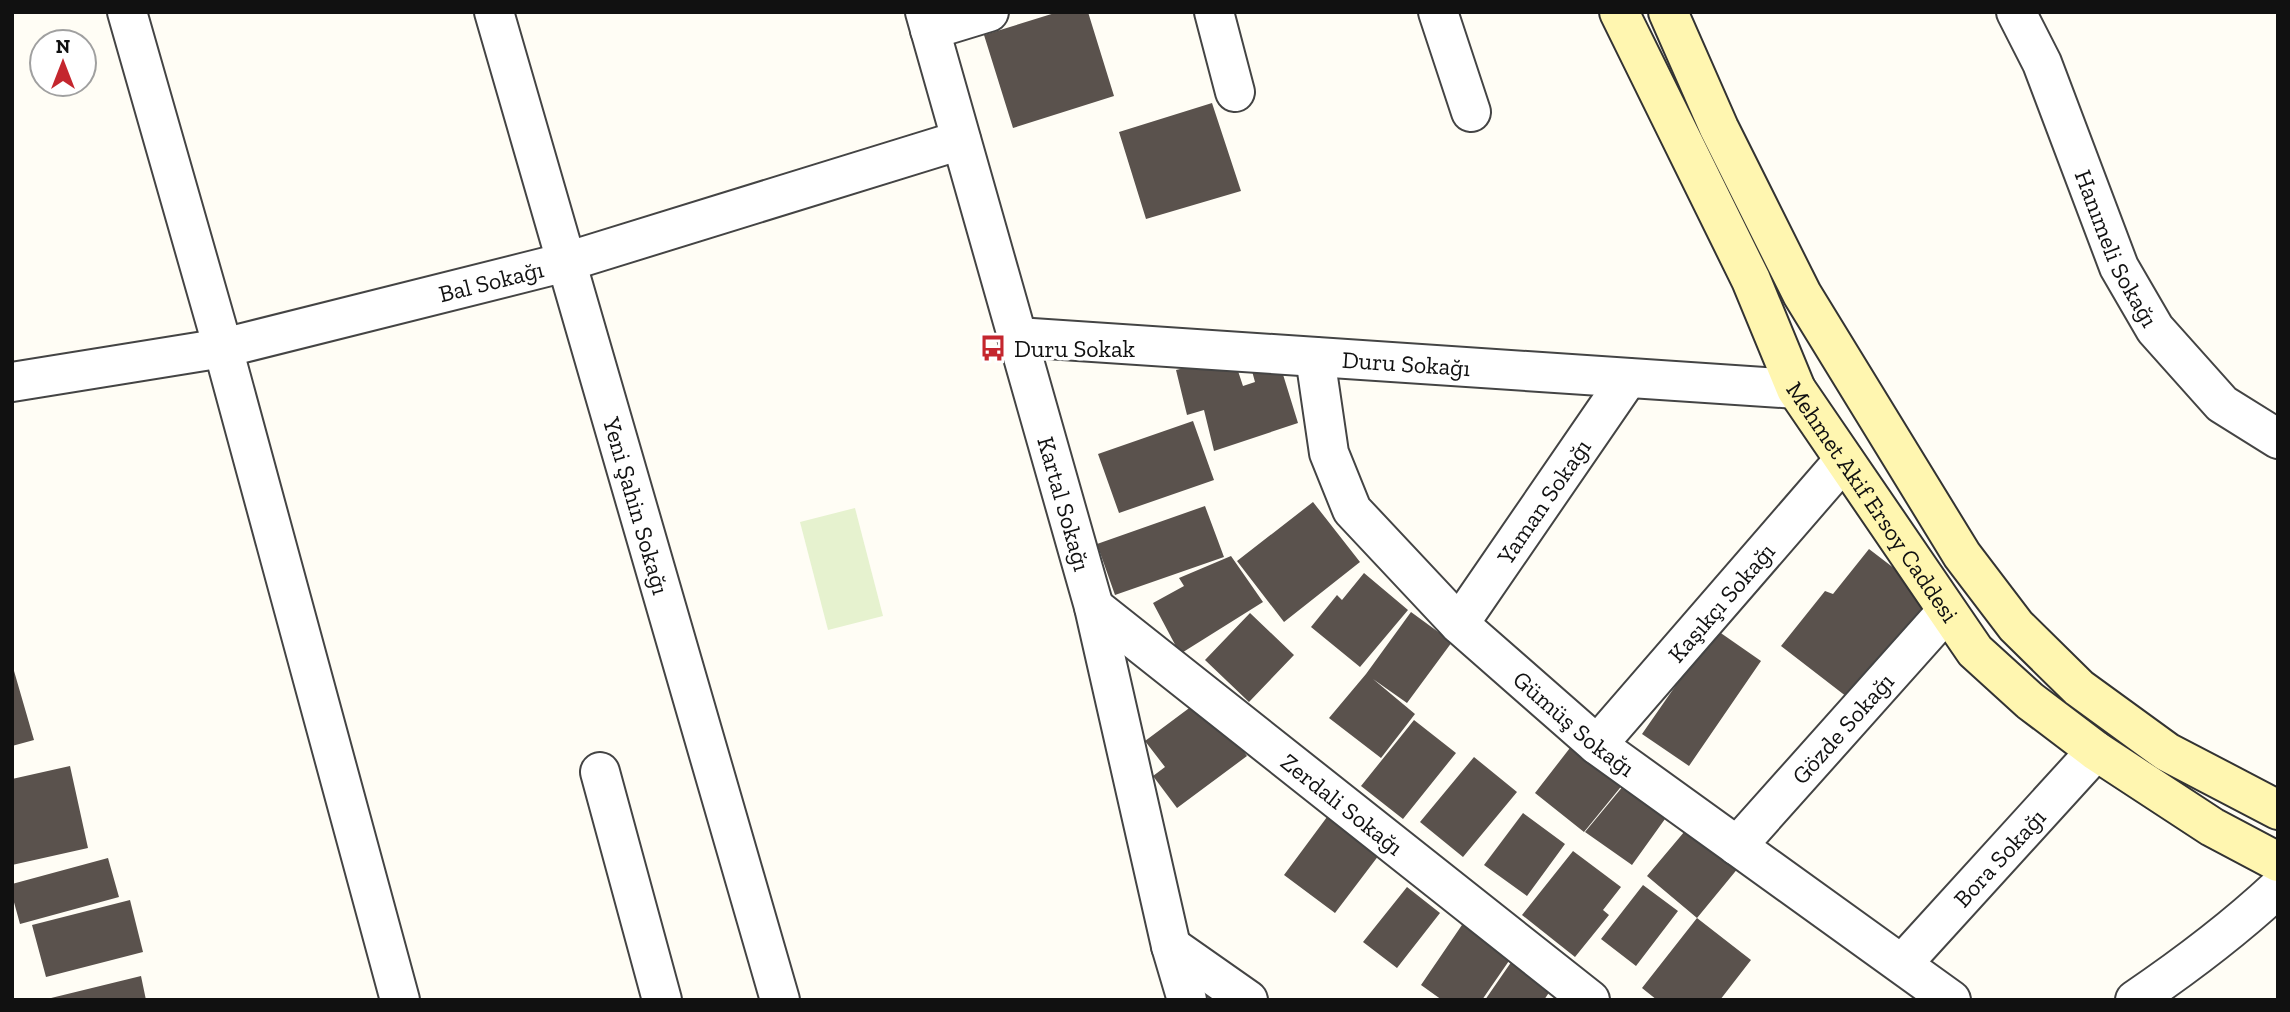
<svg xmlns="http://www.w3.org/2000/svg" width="2290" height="1012" viewBox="0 0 2290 1012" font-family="'Zilla Slab',serif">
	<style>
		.pitch { fill: #e6f2cf }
		.building { fill: #5a524d }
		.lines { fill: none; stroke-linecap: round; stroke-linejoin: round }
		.street-casing { stroke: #444; stroke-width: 42 }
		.secondary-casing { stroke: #333; stroke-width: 42 }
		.street { stroke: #fff; stroke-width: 38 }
		.secondary { stroke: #fff6b0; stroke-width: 38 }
		.labels { text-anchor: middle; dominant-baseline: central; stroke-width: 7; stroke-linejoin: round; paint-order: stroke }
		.street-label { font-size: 24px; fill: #111; stroke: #fff }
		.poi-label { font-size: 24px; fill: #111; stroke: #fff; text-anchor: start }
	</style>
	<rect width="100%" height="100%" fill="#fffdf5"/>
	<path class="pitch" d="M855 508 883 616 828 630 800 522Z"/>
	<path class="building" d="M1058 12H1088L1114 96 1013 128 984 35Z
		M1212 103 1241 191 1146 219 1119 132Z
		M1233 356 1243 386 1255 382 1249 360 1281 368 1298 423 1214 451 1204 410 1187 415 1176 370Z
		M1193 421 1214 480 1119 513 1098 454Z
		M1313 502 1360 562 1284 622 1237 561Z
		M1205 506 1224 557 1115 595 1097 544Z
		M1869 549 1933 598 1860 707 1781 646 1825 591 1833 594Z
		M1231 556 1263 602 1180 654 1153 603 1184 586 1179 578Z
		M1364 573 1408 610 1360 667 1311 627 1337 595 1342 600Z
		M1411 612 1452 642 1407 703 1373 679 1415 714 1381 758 1329 718 1366 674Z
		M1250 613 1294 655 1249 702 1205 660Z
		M1715 629 1761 661 1689 766 1642 734Z
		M12 664 34 740 12 746Z
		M1204 697 1247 756 1177 808 1153 776 1165 767 1145 741Z
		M1414 720 1456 753 1403 819 1361 786Z
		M1573 744 1624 783 1584 832 1535 793Z
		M1474 757 1517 792 1463 857 1420 822Z
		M70 766 88 848 12 865V779Z
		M1629 779 1670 812 1632 865 1585 832Z
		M1523 813 1565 844 1527 896 1484 865Z
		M1327 817 1379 855 1335 913 1284 875Z
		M1690 825 1739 867 1697 918 1647 876Z
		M1573 851 1621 887 1603 910 1609 915 1575 957 1522 915Z
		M108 858 119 897 20 924 12 895V884Z
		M1643 885 1678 911 1636 966 1601 939Z
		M1407 887 1440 913 1397 968 1363 942Z
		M130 900 143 952 46 977 32 925Z
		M1697 918 1751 960 1720 1000H1657L1642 988Z
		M1464 922 1513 955 1482 1000H1442L1421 985Z
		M1514 958 1554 985 1544 1000H1485Z
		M141 976 146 1000H48L47 999Z"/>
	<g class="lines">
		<g class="street-casing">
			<g id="street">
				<path d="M127 12 223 348 400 1000"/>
				<path id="s1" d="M494 12 780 1000"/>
				<path id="s2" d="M925 12 1094 607 1171 946 1187 1000"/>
				<path d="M1214 12 1235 92"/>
				<path d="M1438 12 1471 112"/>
				<path id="s3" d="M2016 12 2042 63 2119 267 2155 329 2222 404 2278 439"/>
				<path d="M930 30 989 12"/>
				<path id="s4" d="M1017 337 1796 389"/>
				<path id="s5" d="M1315 357 1329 453 1352 510 1459 624 1597 745 1951 1000"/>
				<path id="s6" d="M12 382 223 348 566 262 961 140"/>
				<path id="s7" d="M1094 607 1590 1000"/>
				<path id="s8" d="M1459 624 1628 378"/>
				<path id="s9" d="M1597 745 1844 460"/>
				<path d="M600 772 662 1000"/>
				<path id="s10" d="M1737 846 1946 612"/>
				<path d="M1171 946 1248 1000"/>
				<path id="s11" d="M1902 964 2096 751"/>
				<path d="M2135 1000C2185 966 2234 929 2278 888"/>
			</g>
		</g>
		<g class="secondary-casing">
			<g id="secondary">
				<path id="s12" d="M1619 12 1751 280 1796 389 1975 651 2030 701 2096 751 2212 827 2278 862"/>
				<path d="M1668 12 1719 128 1802 294 1962 555 2016 626 2079 688 2167 752 2278 810"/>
			</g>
		</g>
		<use href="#street" class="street"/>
		<use href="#secondary" class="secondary"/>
	</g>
	<defs>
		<g id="bus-bare" transform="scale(2.1)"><path d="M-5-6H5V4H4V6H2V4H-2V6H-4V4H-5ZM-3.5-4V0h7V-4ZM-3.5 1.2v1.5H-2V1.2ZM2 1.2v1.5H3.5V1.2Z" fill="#c4262e" stroke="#fff" stroke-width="2.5" paint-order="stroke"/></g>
	</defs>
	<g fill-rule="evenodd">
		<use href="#bus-bare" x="993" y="348"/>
	</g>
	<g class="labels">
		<g class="street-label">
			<text stroke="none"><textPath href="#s3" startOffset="257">Hanımeli Sokağı</textPath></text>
			<text stroke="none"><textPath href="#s6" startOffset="490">Bal Sokağı</textPath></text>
			<text stroke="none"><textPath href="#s4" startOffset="390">Duru Sokağı</textPath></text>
			<text stroke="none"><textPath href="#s12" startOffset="553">Mehmet Akif Ersoy Caddesi</textPath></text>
			<text stroke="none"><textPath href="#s8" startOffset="149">Yaman Sokağı</textPath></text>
			<text stroke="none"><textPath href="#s2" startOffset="511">Kartal Sokağı</textPath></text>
			<text stroke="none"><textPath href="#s1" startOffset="514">Yeni Şahin Sokağı</textPath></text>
			<text stroke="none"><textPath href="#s9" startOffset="189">Kaşıkçı Sokağı</textPath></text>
			<text stroke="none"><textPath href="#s5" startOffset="467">Gümüş Sokağı</textPath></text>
			<text stroke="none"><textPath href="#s10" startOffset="158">Gözde Sokağı</textPath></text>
			<text stroke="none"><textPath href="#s7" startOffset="317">Zerdali Sokağı</textPath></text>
			<text stroke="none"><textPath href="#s11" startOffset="144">Bora Sokağı</textPath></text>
		</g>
		<g class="poi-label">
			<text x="1014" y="348">Duru Sokak</text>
		</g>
	</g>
	<rect width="2290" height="1012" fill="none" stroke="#111111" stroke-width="28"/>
	<g transform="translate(63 63)"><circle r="33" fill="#ffffff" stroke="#a0a0a0" stroke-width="2"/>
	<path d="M0-5L12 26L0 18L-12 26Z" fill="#c4262e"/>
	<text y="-10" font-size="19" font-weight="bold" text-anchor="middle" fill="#111111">N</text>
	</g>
</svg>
